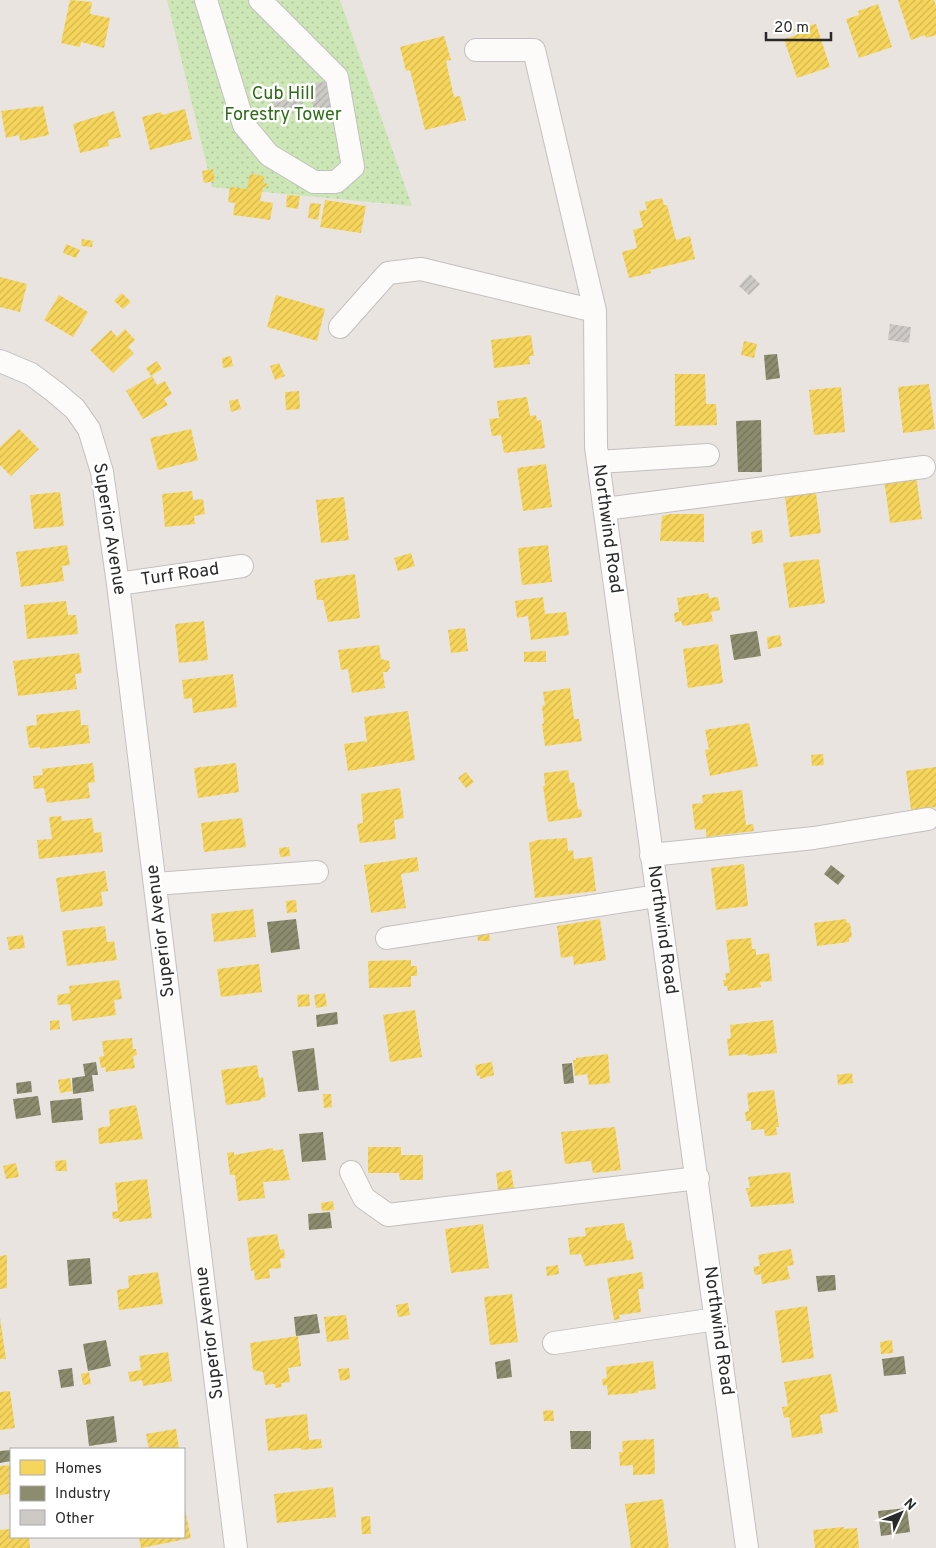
<svg xmlns="http://www.w3.org/2000/svg" width="936" height="1548" viewBox="0 0 936 1548" font-family="Overpass,sans-serif">
	<style>
		.park { fill: url(#park-dots) }
		.homes { fill: url(#homes-hatch) }
		.industry { fill: url(#industry-hatch) }
		.building { fill: url(#building-hatch) }
		.lines { fill: none; stroke-linecap: round; stroke-linejoin: round }
		.minor-casing { stroke: #c2c0c1; stroke-width: 24 }
		.minor { stroke: #fcfbfa; stroke-width: 22 }
		.labels { text-anchor: middle; dominant-baseline: central; stroke-width: 5; stroke-linejoin: round; paint-order: stroke }
		.park-label { font-size: 18px; fill: #2b6d14; stroke: #fff }
		.street-label { font-size: 18px; fill: #2a2a2a; stroke: #fff }
	</style>
	<defs>
		<pattern id="park-dots" width="8" height="8" patternUnits="userSpaceOnUse" patternTransform="scale(1.25)"><rect width="8" height="8" fill="#cce6b5"/><path d="M2 2h.1M6 6h.1" fill="none" stroke="#afc59c" stroke-width="1.8" stroke-linecap="round"/></pattern>
		<pattern id="homes-hatch" width="6" height="6" patternUnits="userSpaceOnUse" patternTransform="scale(1.25)"><rect width="6" height="6" fill="#f6d55c"/><path d="M-1 1l2-2M0 6l6-6M5 7l2-2" fill="none" stroke="#d3b750"/></pattern>
		<pattern id="industry-hatch" width="6" height="6" patternUnits="userSpaceOnUse" patternTransform="scale(1.25)"><rect width="6" height="6" fill="#8c8c6e"/><path d="M-1 1l2-2M0 6l6-6M5 7l2-2" fill="none" stroke="#73735b"/></pattern>
		<pattern id="building-hatch" width="6" height="6" patternUnits="userSpaceOnUse" patternTransform="scale(1.25)"><rect width="6" height="6" fill="#cdcac6"/><path d="M-1 1l2-2M0 6l6-6M5 7l2-2" fill="none" stroke="#b0aeaa"/></pattern>
	</defs>
	<rect width="100%" height="100%" fill="#e9e4df"/>
	<path class="park" d="M167 0H340L412 206 212 187Z"/>
	<path class="homes" d="M70 0 92 2 90 14 110 18 104 48 81 42 80 47 61 43Z
		M898 0H934L936 6V35L926 38 925 35 911 40Z
		M878 4 892 47 859 58 846 19 859 15 858 11Z
		M816 24 830 67 797 78 784 39 797 35 794 29Z
		M444 36 451 60 446 61 454 97 460 96 466 120 425 130 410 70 406 71 400 47Z
		M43 106 49 135 20 141 19 135 6 138 1 111Z
		M185 109 192 139 150 150 142 117 161 112 162 115Z
		M114 111 121 137 108 140 109 146 80 153 73 124Z
		M213 169 215 181 204 183 202 171Z
		M250 174 264 176 263 183 268 184 267 187H263L260 201 273 203 270 220 233 215 235 203 228 202 230 187 247 189Z
		M287 195 300 196 298 209 286 207Z
		M662 198 664 205H667L676 240 690 236 695 259 650 270 651 273 629 278 622 252 637 248 633 230 643 227 639 211 647 210 645 202Z
		M325 200 366 206 361 233 320 227Z
		M310 203 321 204 318 220 308 218Z
		M82 239 93 241 92 247 81 246Z
		M66 244 80 250 76 258 63 253Z
		M0 277 27 284 20 312 0 307Z
		M122 293 131 302 123 309 114 301Z
		M59 295 88 312 73 337 44 320Z
		M276 295 325 309 317 341 267 327Z
		M125 329 135 340 128 347 134 353 113 373 90 350 111 330 117 337Z
		M531 335 534 356H529L530 364 494 368 491 340Z
		M744 341 757 344 754 358 741 355Z
		M231 356 233 366 223 368 222 358Z
		M157 361 162 369 151 376 146 368Z
		M279 363 285 376 275 380 270 366Z
		M675 374H705L706 404H716L717 425 675 426Z
		M152 376 157 385 165 381 172 394 164 399 168 405 143 419 126 391Z
		M929 384 935 429 903 433 898 387Z
		M841 387 845 432 814 435 809 390Z
		M299 391 300 409 286 410 285 392Z
		M527 397 530 416 536 415 537 421 541 420 545 448 504 453 501 435 492 436 489 419 499 418 497 401Z
		M238 399 241 409 231 412 229 401Z
		M19 429 39 449 11 476 0 465V447Z
		M191 429 198 460 158 470 150 438Z
		M546 464 552 507 523 511 517 468Z
		M916 475 922 519 890 523 884 479Z
		M192 491 193 500 203 499 205 514 194 516 195 524 165 527 162 494Z
		M60 492 64 526 34 529 30 495Z
		M816 493 821 533 790 537 785 497Z
		M344 497 349 540 321 543 316 500Z
		M670 514H704V542L660 541 662 516Z
		M762 530 763 542 752 544 751 532Z
		M67 545 70 565 62 566 64 581 21 587 16 552Z
		M548 545 552 582 522 585 518 548Z
		M411 553 415 566 398 571 394 558Z
		M819 559 825 603 789 608 783 563Z
		M355 574 360 618 328 622 323 600H317L314 580Z
		M708 593 709 598 718 597 720 610 711 612 713 621 683 626 681 621 675 622 674 613 679 612 677 598Z
		M543 597 545 614 566 612 569 635 531 640 528 616 517 618 515 601Z
		M66 601 68 615H76L78 634 27 639 24 605Z
		M204 621 208 660 179 663 175 624Z
		M465 628 468 651 451 653 448 630Z
		M780 635 782 646 768 649 767 637Z
		M718 644 723 683 688 688 683 649Z
		M379 645 381 659 389 661 390 668 387 672H383L385 688 352 693 348 669 341 670 338 650Z
		M546 651V662H524V652Z
		M79 653 82 673 75 674 77 689 18 696 13 661Z
		M233 674 237 707 193 713 192 698 184 699 182 680Z
		M570 688 574 719H579L582 741 545 746 542 724 544 723 542 706 545 705 543 692Z
		M80 710 81 725H88L90 743 40 749V747L29 748 26 726 37 725 36 715Z
		M408 711 415 760 348 771 344 744 365 741 367 743 364 717Z
		M749 723 758 766 710 776 705 750 709 749 705 730Z
		M823 754 824 765 812 766 811 755Z
		M93 763 95 782 88 783 90 798 47 803 44 788 34 789 33 776 43 775 42 769Z
		M236 763 239 792 198 798 194 768Z
		M936 767V807L911 810 906 771Z
		M568 770 570 783 574 782 578 810 581 809 582 817 548 822 543 786H545L544 773Z
		M466 772 474 782 466 788 458 778Z
		M400 788 404 818 394 820 396 839 360 843 357 824 363 823 361 794Z
		M742 790 746 825 753 824 754 831 706 837V829L695 830 692 804 703 803 702 795Z
		M61 816 62 821 92 818 94 833 101 832 103 852 39 859 37 840 52 839 49 817Z
		M242 818 246 847 204 852 201 823Z
		M567 838 568 851 573 850 574 859 592 857 596 891 535 898 529 843 537 840Z
		M289 847 290 856 280 857 279 848Z
		M417 857 419 871 401 874 406 908 371 913 364 865Z
		M744 864 748 906 716 910 711 868Z
		M105 871 108 891 101 892 103 906 61 912 56 878Z
		M296 900 297 912 287 913 286 901Z
		M253 909 256 937 214 942 211 914Z
		M600 919 606 960 574 965 573 956 561 958 557 926Z
		M846 919 847 923H850L852 937 849 938V942L817 946 814 923Z
		M105 926 107 942 114 941 117 960 67 966 62 931Z
		M477 933H489L490 941H478Z
		M23 935 25 948 9 950 7 937Z
		M751 938 752 949H756V955L769 953 772 981 760 982 761 987 728 991 727 986H724L723 980H726L725 973H730L726 940Z
		M411 960V966H417V976H411V987L369 988 368 961Z
		M259 964 262 992 221 997 217 969Z
		M119 980 122 999 114 1000 116 1015 72 1021 70 1004 58 1005 57 995 70 993 69 986Z
		M325 993 327 1006 316 1008 314 995Z
		M309 994 310 1006 298 1007 297 995Z
		M415 1010 422 1057 390 1062 383 1015Z
		M59 1020 60 1029 50 1030V1021Z
		M773 1020 777 1053 748 1056V1054L729 1056 727 1039 731 1038 730 1025Z
		M132 1038 133 1049H136L137 1055 133 1056 135 1068 106 1072 105 1067 101 1068 99 1057 104 1056 102 1041Z
		M608 1054 610 1083 589 1085 587 1074 575 1076 573 1060H576V1058Z
		M492 1062 494 1075 480 1079V1076H477L475 1065Z
		M257 1065 259 1078 263 1077 266 1097 261 1098V1100L226 1105 221 1070Z
		M852 1073 853 1083 838 1085 837 1075Z
		M70 1078 72 1091 60 1093 58 1080Z
		M774 1090 779 1127H776L777 1135 765 1136 764 1129 751 1130V1121H746L745 1112 749 1111 747 1093Z
		M323 1094H331L332 1107 324 1108Z
		M136 1105 143 1139 99 1144 98 1128 110 1126 109 1110Z
		M615 1127 621 1170 593 1173 591 1161 565 1164 561 1132Z
		M368 1147H401V1155H423V1180H400L399 1173H368Z
		M273 1148V1151L283 1149 290 1180 263 1182 265 1198 238 1201 235 1175H230L227 1153 234 1152V1155Z
		M66 1160 67 1171H56L55 1161Z
		M16 1163 19 1177 6 1179 3 1166Z
		M511 1170 514 1188 498 1190 496 1173Z
		M790 1172 794 1203 751 1207 746 1188H750L748 1177Z
		M147 1179 152 1218 119 1222V1218L113 1219 112 1212 118 1211 115 1183Z
		M333 1201 334 1210 322 1211 321 1203Z
		M624 1223 627 1241 631 1240 634 1259 585 1266 581 1254 570 1255 568 1238 586 1236 585 1228Z
		M483 1224 489 1268 451 1273 445 1229Z
		M277 1234 280 1250 284 1249 285 1258 280 1259 281 1268 269 1269 270 1278 255 1280 254 1270 251 1271 247 1238Z
		M791 1249 794 1265 787 1266 790 1279 762 1284 761 1274 755 1275 753 1267 760 1266 758 1255Z
		M7 1255V1288L0 1289V1256Z
		M558 1265 559 1274 547 1276 546 1267Z
		M158 1272 163 1304 119 1310 117 1290 129 1288 128 1276Z
		M642 1272 644 1289H638L641 1312 619 1315 620 1319 614 1320 607 1278Z
		M512 1294 518 1342 490 1345 484 1297Z
		M408 1303 410 1315 398 1317 396 1305Z
		M807 1306 814 1358 782 1363 775 1311Z
		M346 1315 349 1339 327 1342 324 1317Z
		M0 1318 6 1359H0Z
		M298 1336 301 1366 288 1368 290 1382 281 1383 282 1387 275 1388V1384L265 1385 263 1372 253 1370 250 1343Z
		M892 1340 893 1353 881 1354 880 1342Z
		M168 1352 172 1381 143 1386 142 1380 130 1382 128 1372 141 1370 139 1356Z
		M653 1361 656 1389 638 1391V1393L608 1395 607 1385 603 1386 602 1379 607 1378 606 1367Z
		M349 1368 350 1379 340 1381 338 1369Z
		M89 1372 91 1384 83 1385 81 1374Z
		M831 1374 838 1412 820 1415 823 1433 792 1438 789 1417 784 1418 782 1407 788 1406 784 1382Z
		M10 1391 15 1428 0 1430V1392Z
		M553 1410 554 1421H544L543 1411Z
		M307 1414 309 1440 321 1439 322 1448 301 1450V1448L268 1451 265 1419Z
		M176 1429 179 1449H149L146 1434Z
		M654 1439 655 1474 633 1475V1465L620 1466 619 1452H623L622 1441Z
		M11 1465V1498H9V1494L0 1495V1466Z
		M333 1487 336 1517 277 1523 274 1494Z
		M663 1499 669 1548H631L625 1504Z
		M184 1505 191 1538 141 1548 139 1537H184Z
		M370 1516 371 1534H362L361 1517Z
		M844 1527V1529L857 1528 859 1548H815L813 1530Z
		M11 1529V1537H29L30 1548H0V1530Z"/>
	<path class="industry" d="M777 354 780 378 766 380 764 355Z
		M761 420 762 472H738L736 421Z
		M757 631 761 656 734 660 730 635Z
		M831 865 845 876 838 885 824 874Z
		M296 919 300 949 271 953 267 922Z
		M337 1012 338 1024 317 1027 316 1015Z
		M314 1048 319 1090 298 1092 292 1051Z
		M96 1062 98 1075H92L94 1091 73 1094 72 1078 85 1076 83 1064Z
		M572 1063 574 1083 564 1084 562 1064Z
		M31 1081 32 1092 17 1094 16 1083Z
		M38 1096 41 1115 16 1119 13 1099Z
		M81 1098 83 1120 52 1123 50 1101Z
		M323 1132 326 1160 302 1162 299 1134Z
		M330 1212 332 1228 309 1230 308 1214Z
		M90 1258 92 1284 69 1286 67 1260Z
		M835 1275 836 1290 818 1292 816 1276Z
		M317 1314 320 1333 296 1336 294 1317Z
		M106 1340 111 1366 88 1371 83 1344Z
		M904 1356 906 1374 884 1376 882 1359Z
		M510 1359 512 1377 497 1379 495 1362Z
		M72 1368 74 1386 61 1388 58 1370Z
		M114 1416 117 1442 89 1446 86 1420Z
		M570 1431H591V1449H571Z
		M11 1450V1461L0 1463V1451Z
		M907 1508 910 1532 881 1536 878 1511Z"/>
	<path class="building" d="M327 81 331 112 314 114 310 84Z
		M274 99 302 100V111L274 110Z
		M750 274 760 284 749 295 739 286Z
		M890 324 911 327 909 343 888 340Z"/>
	<g class="lines">
		<g class="minor-casing">
			<path id="minor" d="M206 0 244 125 269 155 314 182H336L353 167 337 77 260 0
				M476 50H534L595 311 596 447 747 1548
				M340 327 388 273 421 269 595 311
				M0 361 31 374 55 392 75 409 89 429 102 472 118 584 236 1548
				M598 462 708 455
				M605 509 924 467
				M118 584 242 566
				M651 855 814 838 928 819
				M155 884 317 872
				M387 938 657 896
				M351 1172 364 1198 388 1215 698 1178
				M554 1343 716 1319"/>
		</g>
		<use href="#minor" class="minor"/>
	</g>
	<g class="labels">
		<g class="park-label">
			<text x="283" y="94">Cub Hill<tspan x="283" dy="21">Forestry Tower</tspan></text>
		</g>
		<g class="street-label">
			<text transform="translate(109 529) rotate(81)">Superior Avenue</text>
			<text transform="translate(607 529) rotate(82)">Northwind Road</text>
			<text transform="translate(180 575) rotate(-8)">Turf Road</text>
			<text transform="translate(662 930) rotate(82)">Northwind Road</text>
			<text transform="translate(161 931) rotate(-97)">Superior Avenue</text>
			<text transform="translate(718 1331) rotate(82)">Northwind Road</text>
			<text transform="translate(210 1333) rotate(-97)">Superior Avenue</text>
		</g>
	</g>
	<rect x="10" y="1448" width="175" height="90" fill="#ffffff" stroke="#aaaaaa"/>
	<rect x="20" y="1460" width="25" height="15" fill="#f6d55c" stroke="#aaaaaa"/>
	<text x="55" y="1473" font-size="15" fill="#2a2a2a">Homes</text>
	<rect x="20" y="1486" width="25" height="15" fill="#8c8c6e" stroke="#aaaaaa"/>
	<text x="55" y="1498" font-size="15" fill="#2a2a2a">Industry</text>
	<rect x="20" y="1510" width="25" height="15" fill="#cdcac6" stroke="#aaaaaa"/>
	<text x="55" y="1523" font-size="15" fill="#2a2a2a">Other</text>
	<g transform="translate(901 1513) rotate(46)" stroke="#ffffff" stroke-width="4" paint-order="stroke">
	<path d="M0-4L9 19L0 12L-9 19Z" fill="#2a2a2a"/>
	<text y="-8" font-size="14" font-weight="bold" text-anchor="middle" fill="#2a2a2a">N</text>
	</g>
	<path d="M766 32v8h65v-8" fill="none" stroke="#2a2a2a" stroke-width="2.5"/>
	<text x="774" y="32" font-size="15" fill="#2a2a2a" stroke="#ffffff" stroke-width="4" paint-order="stroke">20 m</text>
</svg>
